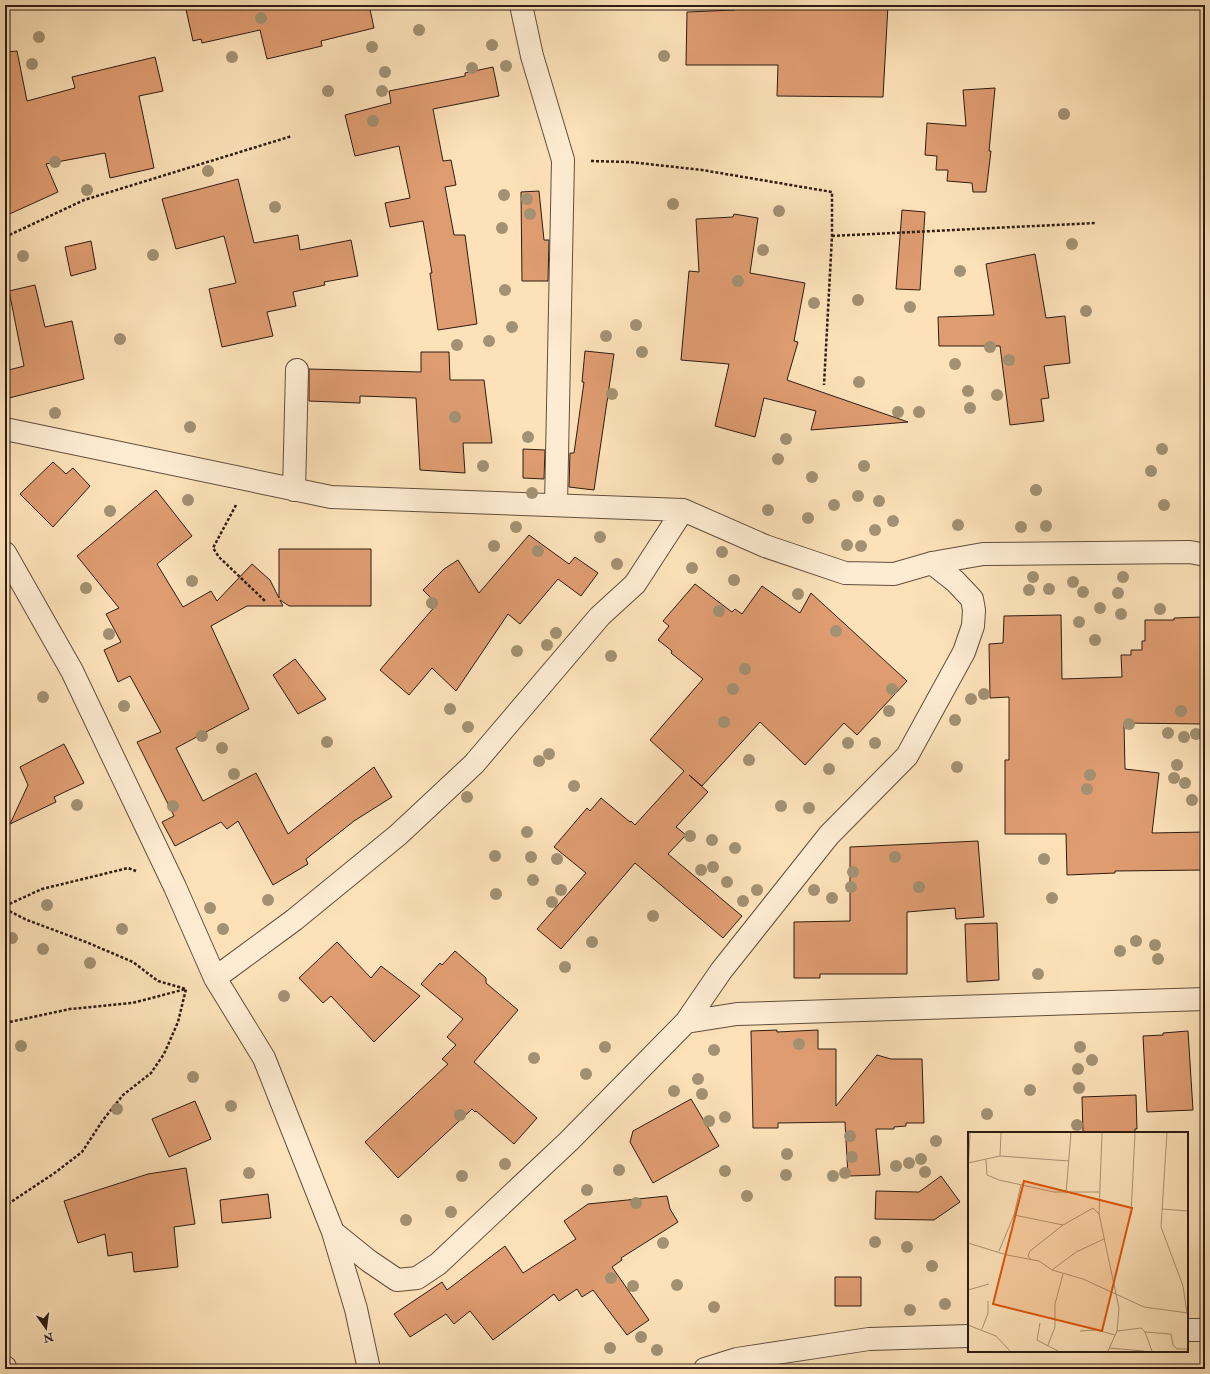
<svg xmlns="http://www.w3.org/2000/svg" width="1210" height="1374" viewBox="0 0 1210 1374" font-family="'IM FELL Double Pica',serif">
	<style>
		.building { fill: #df9c71; stroke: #2d1c12 }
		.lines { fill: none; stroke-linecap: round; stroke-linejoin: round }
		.minor-casing { stroke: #614e3c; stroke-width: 24 }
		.path { stroke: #2d1c12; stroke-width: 2.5; stroke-dasharray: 3 2; stroke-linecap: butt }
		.minor { stroke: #feecd2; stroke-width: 22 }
		.tree { fill: #a29172 }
		.inset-road { fill: none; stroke: #aa9376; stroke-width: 1 }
		.view { fill: #df560c; fill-opacity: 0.15; stroke: #df560c; stroke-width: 2 }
		.inset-edge { fill: none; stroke: #2d1c12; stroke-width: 2 }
	</style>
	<rect width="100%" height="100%" fill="#fde2b9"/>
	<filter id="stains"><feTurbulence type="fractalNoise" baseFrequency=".005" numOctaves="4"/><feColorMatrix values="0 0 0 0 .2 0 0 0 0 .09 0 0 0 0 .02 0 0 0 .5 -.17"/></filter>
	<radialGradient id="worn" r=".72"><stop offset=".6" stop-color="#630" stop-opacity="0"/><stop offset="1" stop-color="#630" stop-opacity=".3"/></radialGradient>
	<path class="building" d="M185 5H369L374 28 321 41 322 46 267 59 260 30 202 43 201 39 193 41Z
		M734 5H888L883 97 777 96 778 65H686L687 12 735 10Z
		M17 51 27 101 75 88 72 77 155 57 163 91 139 96 154 168 110 178 105 153 46 164 58 192 5 216V52Z
		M493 67 499 96 433 109 443 161 451 160 456 185 445 187 454 235H465L477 324 438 330 430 273H432L423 221 390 227 385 203 410 198 399 146 355 156 345 115 391 103 389 91 465 76V73Z
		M995 88 989 151H991L986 192H973L972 183 947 181 948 170H936L937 156 925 155 927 123 966 126 963 90Z
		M238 179 254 243 298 235 300 250 351 240 358 276 324 282 325 285 293 292 296 306 267 312 273 336 222 347 209 289 236 283 224 236 176 249 162 199Z
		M539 191 544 240H549L548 281H522L521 192Z
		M902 210 925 212 920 290 896 289Z
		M734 214 758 218 750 273 805 283 794 341 798 342 787 380 908 422 811 430 816 411 764 398 755 437 715 426 729 364 681 360 689 271 699 272 696 219 733 217Z
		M91 241 96 269 71 276 65 247Z
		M1035 254 1046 318 1065 316 1070 363 1044 366 1049 398 1041 399 1044 421 1010 425 1000 346H939L938 317 994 315 986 264Z
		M35 285 45 327 72 321 84 379 5 399V371L24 366 9 291Z
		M585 351 614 354 594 490 569 487 570 453H574L584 382H582Z
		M421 352H449L450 380H484L492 443H463L465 473 420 470 416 398 360 396V403L309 401V369L421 372Z
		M523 449 545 450 544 479 523 478Z
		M53 462 66 474 73 468 90 486 53 527 20 494Z
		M156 490 192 536 157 564 183 607 211 591 217 601 252 564 270 580 279 598V549H371V606H289L280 600 283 606H247L211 626 249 709 176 748 203 801 256 773 288 834 374 767 392 797 354 821 306 859 308 864 273 885 238 821 227 829 221 822 175 846 162 822 174 816 137 742 161 732 130 676 118 682 104 650 121 642 106 614 119 608 77 556Z
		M529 535 569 564 575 557 598 573 581 596 558 579 520 624 508 614 456 691 432 668 409 695 380 670 437 604 423 590 444 569 458 560 479 593Z
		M695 584 732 612 735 609 742 614 762 586 800 613 811 593 907 681 857 735 844 723 805 765 760 722 702 786 689 775 708 792 676 827 686 835 668 854 742 916 723 938 635 863 561 949 537 929 586 873 554 847 587 808 590 811 601 798 630 822 631 821 635 825 684 771 650 740 703 679 671 653 672 651 658 640 669 626 663 621Z
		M1061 615 1062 679 1122 677 1121 655H1131V650H1142V641H1145V620H1174V618L1203 617 1205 724 1124 723 1125 769 1159 773 1152 833 1205 832V870L1115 871V873L1067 875 1066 834H1005V760H1009V697L990 698 989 644 1003 643 1004 616Z
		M295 659 326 699 298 714 273 675Z
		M64 744 84 783 54 797 56 802 10 824 28 785 20 767Z
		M978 841 984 917 956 919 955 908 907 912V974H820V978H794V922L850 921V847Z
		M997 923 999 980 967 982 965 924Z
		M337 942 371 978 381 966 420 996 374 1042 331 996 323 1003 299 978Z
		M455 951 486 978V983L518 1010 474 1062 537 1118 514 1144 476 1111 475 1112 472 1109 398 1178 365 1142 448 1064 442 1059 456 1045 447 1037 463 1019 421 984 440 963 442 965Z
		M777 1030V1032L818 1030V1049H836V1106L877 1055 891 1059H922L924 1123H906V1126L894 1127V1129H876L880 1175 848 1176 845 1122 778 1123V1128H753L751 1031Z
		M1188 1031 1193 1110 1147 1112 1143 1036 1163 1035V1033Z
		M1136 1095 1137 1129H1135V1133H1083L1082 1097Z
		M691 1099 719 1146 653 1183 630 1142 633 1131Z
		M195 1101 211 1139 169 1157 152 1119Z
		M186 1168 195 1224 174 1227 178 1267 134 1272 132 1252 108 1256 105 1234 78 1243 64 1201 148 1174Z
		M941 1176 960 1202 934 1220 875 1219 876 1191 919 1192Z
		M268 1194 271 1218 222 1223 220 1200Z
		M667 1196 670 1209 678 1222 621 1258 622 1260 612 1267 649 1320 627 1335 593 1290 582 1297 577 1289 559 1301 554 1294 493 1340 470 1311 454 1324 446 1314 410 1337 394 1314 442 1282 447 1290 505 1246 523 1273 576 1239 564 1221 588 1204Z
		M835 1277H861V1306H835Z"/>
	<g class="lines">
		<g class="minor-casing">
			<path id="minor" d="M521 5 532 56 563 160 556 505
				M5 429 331 497 683 510 765 546 845 573 894 574 932 563 983 554 1190 552 1205 555
				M294 490 297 370
				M5 553 72 671 175 887 215 978 264 1058 333 1232 356 1309 369 1369
				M215 978 294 920 398 835 474 764 600 616 635 584 683 510
				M686 1022 737 1014 1205 999
				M333 1232 369 1261 397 1280 417 1278 438 1264 569 1141 686 1022 721 971 829 835 907 756 964 652 973 626 974 610 972 599 955 581 932 563
				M1187 1330H1205
				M5 1367V1369
				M705 1369 737 1359 869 1339 969 1336"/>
		</g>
		<path class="path" d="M591 161 630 162 702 170 832 192V236L824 385
			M832 236 1095 223
			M5 237 84 200 292 136
			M236 505 213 548 219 557 265 601
			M5 906 42 889 128 868 136 871
			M5 909 27 920 86 942 133 962 158 981 186 989
			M5 1023 70 1009 132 1003 186 989 178 1022 164 1054 151 1073 123 1095 103 1120 82 1152 56 1172 5 1206"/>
		<use href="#minor" class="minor"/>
	</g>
	<g class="tree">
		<circle cx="261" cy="18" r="6"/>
		<circle cx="419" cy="30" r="6"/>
		<circle cx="39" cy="37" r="6"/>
		<circle cx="492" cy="45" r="6"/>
		<circle cx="372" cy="47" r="6"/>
		<circle cx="664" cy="56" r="6"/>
		<circle cx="232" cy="57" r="6"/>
		<circle cx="32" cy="64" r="6"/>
		<circle cx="506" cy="66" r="6"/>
		<circle cx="472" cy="68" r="6"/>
		<circle cx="385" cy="72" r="6"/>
		<circle cx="328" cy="91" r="6"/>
		<circle cx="382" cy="91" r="6"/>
		<circle cx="1064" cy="114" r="6"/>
		<circle cx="373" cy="121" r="6"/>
		<circle cx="55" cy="162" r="6"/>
		<circle cx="208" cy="171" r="6"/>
		<circle cx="87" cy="190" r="6"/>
		<circle cx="504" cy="195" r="6"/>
		<circle cx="527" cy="199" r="6"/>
		<circle cx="673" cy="204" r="6"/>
		<circle cx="275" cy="207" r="6"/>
		<circle cx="779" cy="211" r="6"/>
		<circle cx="530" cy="214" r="6"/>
		<circle cx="502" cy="228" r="6"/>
		<circle cx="1072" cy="244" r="6"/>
		<circle cx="763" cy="250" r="6"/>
		<circle cx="153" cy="255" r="6"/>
		<circle cx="23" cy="256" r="6"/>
		<circle cx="960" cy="271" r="6"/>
		<circle cx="738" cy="281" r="6"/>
		<circle cx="505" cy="290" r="6"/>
		<circle cx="858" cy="300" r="6"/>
		<circle cx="814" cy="303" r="6"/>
		<circle cx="910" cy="307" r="6"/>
		<circle cx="1086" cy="311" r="6"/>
		<circle cx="636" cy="325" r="6"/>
		<circle cx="512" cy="327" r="6"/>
		<circle cx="606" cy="336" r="6"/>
		<circle cx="120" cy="339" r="6"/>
		<circle cx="489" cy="341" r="6"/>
		<circle cx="457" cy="345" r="6"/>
		<circle cx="990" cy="347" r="6"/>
		<circle cx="642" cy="352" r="6"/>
		<circle cx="1009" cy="360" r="6"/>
		<circle cx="955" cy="364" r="6"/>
		<circle cx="859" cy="382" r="6"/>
		<circle cx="968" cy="391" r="6"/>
		<circle cx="612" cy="394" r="6"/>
		<circle cx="997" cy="395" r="6"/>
		<circle cx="970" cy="408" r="6"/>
		<circle cx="898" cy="412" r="6"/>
		<circle cx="919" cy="412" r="6"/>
		<circle cx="55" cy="413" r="6"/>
		<circle cx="455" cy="417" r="6"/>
		<circle cx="190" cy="427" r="6"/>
		<circle cx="528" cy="437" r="6"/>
		<circle cx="786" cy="439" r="6"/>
		<circle cx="1162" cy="449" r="6"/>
		<circle cx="778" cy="459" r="6"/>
		<circle cx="483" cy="466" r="6"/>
		<circle cx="864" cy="466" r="6"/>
		<circle cx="1151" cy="471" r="6"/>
		<circle cx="812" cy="477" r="6"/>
		<circle cx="1036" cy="490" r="6"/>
		<circle cx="532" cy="493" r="6"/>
		<circle cx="858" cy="496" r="6"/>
		<circle cx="188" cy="500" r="6"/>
		<circle cx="879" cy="501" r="6"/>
		<circle cx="834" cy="505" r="6"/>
		<circle cx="1164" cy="505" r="6"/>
		<circle cx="768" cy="510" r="6"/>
		<circle cx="110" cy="511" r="6"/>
		<circle cx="808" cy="518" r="6"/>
		<circle cx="893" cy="521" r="6"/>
		<circle cx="958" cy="525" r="6"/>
		<circle cx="1046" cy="526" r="6"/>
		<circle cx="516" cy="527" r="6"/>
		<circle cx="1021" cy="527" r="6"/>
		<circle cx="875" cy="530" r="6"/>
		<circle cx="600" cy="537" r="6"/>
		<circle cx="847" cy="545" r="6"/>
		<circle cx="494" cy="546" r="6"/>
		<circle cx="861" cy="546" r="6"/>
		<circle cx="538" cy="551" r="6"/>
		<circle cx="722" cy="552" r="6"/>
		<circle cx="617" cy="564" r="6"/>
		<circle cx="692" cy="568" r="6"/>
		<circle cx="1033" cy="577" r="6"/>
		<circle cx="1123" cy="577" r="6"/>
		<circle cx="734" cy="580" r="6"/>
		<circle cx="192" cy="581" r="6"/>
		<circle cx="1073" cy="582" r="6"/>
		<circle cx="86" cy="588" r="6"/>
		<circle cx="1049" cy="589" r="6"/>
		<circle cx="1029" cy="590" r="6"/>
		<circle cx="1083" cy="592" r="6"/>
		<circle cx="1118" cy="593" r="6"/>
		<circle cx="798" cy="594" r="6"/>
		<circle cx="432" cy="603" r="6"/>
		<circle cx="1100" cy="608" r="6"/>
		<circle cx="1160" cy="609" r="6"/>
		<circle cx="719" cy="611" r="6"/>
		<circle cx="1121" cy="614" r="6"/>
		<circle cx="1079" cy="622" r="6"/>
		<circle cx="836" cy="631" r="6"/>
		<circle cx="556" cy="633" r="6"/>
		<circle cx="109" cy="634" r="6"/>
		<circle cx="1095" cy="640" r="6"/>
		<circle cx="547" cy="645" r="6"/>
		<circle cx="517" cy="651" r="6"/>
		<circle cx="611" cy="656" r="6"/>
		<circle cx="745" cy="669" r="6"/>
		<circle cx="733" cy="689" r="6"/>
		<circle cx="892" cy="689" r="6"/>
		<circle cx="984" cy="694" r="6"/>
		<circle cx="43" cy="697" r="6"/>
		<circle cx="971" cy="699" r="6"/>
		<circle cx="124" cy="706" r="6"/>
		<circle cx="450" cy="709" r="6"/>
		<circle cx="889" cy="711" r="6"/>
		<circle cx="1181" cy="711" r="6"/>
		<circle cx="955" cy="720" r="6"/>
		<circle cx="724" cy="722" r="6"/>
		<circle cx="1129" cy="724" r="6"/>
		<circle cx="468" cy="727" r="6"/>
		<circle cx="1168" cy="733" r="6"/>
		<circle cx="1196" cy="734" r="6"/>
		<circle cx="202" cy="736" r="6"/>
		<circle cx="1184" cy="737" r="6"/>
		<circle cx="327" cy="742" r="6"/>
		<circle cx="848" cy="743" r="6"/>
		<circle cx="875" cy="743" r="6"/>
		<circle cx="222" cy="748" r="6"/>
		<circle cx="549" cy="754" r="6"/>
		<circle cx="749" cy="760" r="6"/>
		<circle cx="539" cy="761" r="6"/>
		<circle cx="1177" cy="765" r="6"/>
		<circle cx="957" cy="767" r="6"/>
		<circle cx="829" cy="769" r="6"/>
		<circle cx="234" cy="774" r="6"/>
		<circle cx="1090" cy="775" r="6"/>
		<circle cx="1174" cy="778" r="6"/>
		<circle cx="1185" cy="783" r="6"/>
		<circle cx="574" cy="786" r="6"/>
		<circle cx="1087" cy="789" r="6"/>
		<circle cx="467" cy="797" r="6"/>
		<circle cx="1192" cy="800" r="6"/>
		<circle cx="77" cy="805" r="6"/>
		<circle cx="173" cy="806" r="6"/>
		<circle cx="781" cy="806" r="6"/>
		<circle cx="809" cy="808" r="6"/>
		<circle cx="527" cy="832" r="6"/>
		<circle cx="690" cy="836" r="6"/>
		<circle cx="712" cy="840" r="6"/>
		<circle cx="735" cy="848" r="6"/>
		<circle cx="495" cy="856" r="6"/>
		<circle cx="531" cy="857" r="6"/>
		<circle cx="895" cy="857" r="6"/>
		<circle cx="557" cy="859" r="6"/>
		<circle cx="1044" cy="859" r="6"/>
		<circle cx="713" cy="867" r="6"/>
		<circle cx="701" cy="870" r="6"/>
		<circle cx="853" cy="872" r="6"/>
		<circle cx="533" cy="880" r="6"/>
		<circle cx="727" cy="882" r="6"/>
		<circle cx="851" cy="887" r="6"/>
		<circle cx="919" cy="887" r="6"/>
		<circle cx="561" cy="890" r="6"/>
		<circle cx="757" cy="890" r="6"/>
		<circle cx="814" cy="890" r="6"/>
		<circle cx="496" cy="894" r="6"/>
		<circle cx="832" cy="898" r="6"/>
		<circle cx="1052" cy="898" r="6"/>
		<circle cx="268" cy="900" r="6"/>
		<circle cx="743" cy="901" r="6"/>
		<circle cx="552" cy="902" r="6"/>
		<circle cx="47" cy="905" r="6"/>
		<circle cx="210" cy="908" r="6"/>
		<circle cx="653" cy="916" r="6"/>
		<circle cx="122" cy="929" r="6"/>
		<circle cx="223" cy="929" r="6"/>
		<circle cx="12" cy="938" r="6"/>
		<circle cx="1136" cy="941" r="6"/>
		<circle cx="592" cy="942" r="6"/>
		<circle cx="1155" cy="945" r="6"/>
		<circle cx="43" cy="949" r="6"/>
		<circle cx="1120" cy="951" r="6"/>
		<circle cx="1158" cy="959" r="6"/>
		<circle cx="90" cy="963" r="6"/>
		<circle cx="565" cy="967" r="6"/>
		<circle cx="1038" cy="974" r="6"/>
		<circle cx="284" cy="996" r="6"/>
		<circle cx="799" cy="1044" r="6"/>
		<circle cx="21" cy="1046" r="6"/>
		<circle cx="605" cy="1047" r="6"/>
		<circle cx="1080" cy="1047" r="6"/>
		<circle cx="714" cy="1050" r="6"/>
		<circle cx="534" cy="1058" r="6"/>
		<circle cx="1092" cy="1060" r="6"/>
		<circle cx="1078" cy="1069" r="6"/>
		<circle cx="586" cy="1074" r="6"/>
		<circle cx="193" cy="1077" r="6"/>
		<circle cx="698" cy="1079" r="6"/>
		<circle cx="1079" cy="1088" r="6"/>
		<circle cx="1030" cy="1090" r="6"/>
		<circle cx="674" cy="1091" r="6"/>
		<circle cx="702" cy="1094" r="6"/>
		<circle cx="231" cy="1106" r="6"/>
		<circle cx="117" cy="1109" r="6"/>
		<circle cx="987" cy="1114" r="6"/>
		<circle cx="460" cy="1115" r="6"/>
		<circle cx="725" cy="1117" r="6"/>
		<circle cx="709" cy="1121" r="6"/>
		<circle cx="1077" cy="1125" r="6"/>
		<circle cx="850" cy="1136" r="6"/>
		<circle cx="936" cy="1141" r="6"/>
		<circle cx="787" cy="1154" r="6"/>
		<circle cx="852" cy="1157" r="6"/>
		<circle cx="921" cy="1159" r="6"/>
		<circle cx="909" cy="1163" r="6"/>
		<circle cx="505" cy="1164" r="6"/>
		<circle cx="896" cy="1166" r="6"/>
		<circle cx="619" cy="1170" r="6"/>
		<circle cx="725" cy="1171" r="6"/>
		<circle cx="925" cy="1172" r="6"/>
		<circle cx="249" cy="1173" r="6"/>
		<circle cx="845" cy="1173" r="6"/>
		<circle cx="786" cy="1175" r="6"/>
		<circle cx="462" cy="1176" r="6"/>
		<circle cx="833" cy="1176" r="6"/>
		<circle cx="587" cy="1190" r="6"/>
		<circle cx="747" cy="1196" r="6"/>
		<circle cx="636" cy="1203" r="6"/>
		<circle cx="451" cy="1212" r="6"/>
		<circle cx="406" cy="1220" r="6"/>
		<circle cx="875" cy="1242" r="6"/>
		<circle cx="663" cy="1243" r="6"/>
		<circle cx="907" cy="1247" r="6"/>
		<circle cx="932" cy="1266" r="6"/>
		<circle cx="611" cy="1278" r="6"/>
		<circle cx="677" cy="1285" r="6"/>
		<circle cx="633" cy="1286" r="6"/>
		<circle cx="945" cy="1304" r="6"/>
		<circle cx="714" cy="1307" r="6"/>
		<circle cx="910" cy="1310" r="6"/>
		<circle cx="641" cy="1337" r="6"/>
		<circle cx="610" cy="1348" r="6"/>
		<circle cx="657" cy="1350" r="6"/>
	</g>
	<g transform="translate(968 1132)">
		<rect width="220" height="220" fill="#fde2b9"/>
		<path class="inset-road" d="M134 1 131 82 151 176 149 199 140 219M199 1 193 95 215 154 219 181M32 24 33 1M18 28 19 43 31 48 86 60H131M0 31 32 24 101 29M0 43 2 1M98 61 103 1M194 77 220 79M46 83 95 93M163 83 167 1M0 111 39 123 71 129 84 138 115 147 176 175 220 181M31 119 46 83 53 53M63 128 60 124 62 119 95 93 125 76 131 82M84 138 108 120 136 107M0 158 21 152M72 191 69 208 90 219M0 193 28 204 42 219M14 197 20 181V169M112 199 129 198 147 203M149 199 173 196 177 200 184 219M177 200 203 202 205 213 209 217H220M80 213 87 195V172L95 142M141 216 176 219"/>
		<path class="view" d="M56 49 164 76 134 199 25 172Z"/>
		<rect width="220" height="220" class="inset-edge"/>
	</g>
	<rect width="1210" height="1374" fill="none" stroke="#fde2b9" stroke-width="20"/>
	<rect x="6" y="6" width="1198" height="1362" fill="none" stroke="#2d1c12" stroke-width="2"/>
	<rect x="10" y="10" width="1190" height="1354" fill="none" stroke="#2d1c12"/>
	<g transform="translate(46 1328) rotate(166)" stroke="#feecd2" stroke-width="3" paint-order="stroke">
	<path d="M0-3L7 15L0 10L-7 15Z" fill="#2d1c12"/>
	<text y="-6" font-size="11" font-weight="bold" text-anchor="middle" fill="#2d1c12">N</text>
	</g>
	<rect width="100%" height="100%" filter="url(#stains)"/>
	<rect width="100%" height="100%" fill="url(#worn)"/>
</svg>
